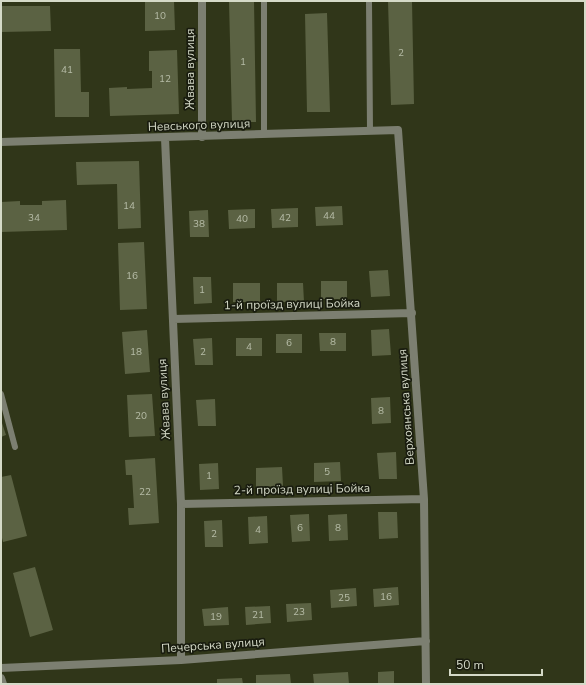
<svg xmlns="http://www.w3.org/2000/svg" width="586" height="685" viewBox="0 0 586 685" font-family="'Nunito Sans',sans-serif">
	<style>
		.building { fill: #5b6243 }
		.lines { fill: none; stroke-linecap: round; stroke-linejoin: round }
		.service { stroke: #7c7f71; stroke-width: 6 }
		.minor { stroke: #7c7f71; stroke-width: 8 }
		.tertiary { stroke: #7c7f71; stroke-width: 8 }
		.labels { text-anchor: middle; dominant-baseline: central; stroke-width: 3.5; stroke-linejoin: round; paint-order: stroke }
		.number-label { font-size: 10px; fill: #b6bca7 }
		.street-label { font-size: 12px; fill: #d5dac8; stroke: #191c0f }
	</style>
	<rect width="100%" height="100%" fill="#303619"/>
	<path class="building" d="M145 1H174L175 30 145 31Z
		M229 1H254L256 122H232Z
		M388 1H412L414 104 391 105Z
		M1 6H50L51 31 1 32Z
		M327 13 330 112H307L305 14Z
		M54 49H80L81 92H89V117H55Z
		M177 50 179 114 110 116 109 88 127 87V89L152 88V71H149V51Z
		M139 161 141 228 118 229 117 184 77 185 76 162Z
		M66 200 67 230 1 232V202L20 201V205H42V201Z
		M342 206 343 225 316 226 315 207Z
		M298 208V227L272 228 271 209Z
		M255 209V228L229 229 228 210Z
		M208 210 209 237H190L189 211Z
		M144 242 147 309 120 310 118 243Z
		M388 270 390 296 371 297 369 271Z
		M193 277H211L212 303 194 304Z
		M321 281H347V299H321Z
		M233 283H260V302H233Z
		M277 283H303L304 302H277Z
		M389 329 391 355 372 356 371 330Z
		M147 330 150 372 125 374 122 332Z
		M319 333H346V351H320Z
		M276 334H302V353H276Z
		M212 338 213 365H195L193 339Z
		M236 338H262V356H236Z
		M152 394 155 436 129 437 127 395Z
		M390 397 391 423 372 424 371 398Z
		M215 399 216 426H198L196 400Z
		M1 420 6 435 1 437Z
		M396 452 397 479H379L377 453Z
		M155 458 159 523 129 525 128 508H134L132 475H126L125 460Z
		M340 462 341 481 314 482V463Z
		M218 463 219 489 200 490 199 464Z
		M282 467 283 486 256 487V468Z
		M11 475 27 536 3 542 1 534V477Z
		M378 512H397L398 538 379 539Z
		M309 514 310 541 292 542 290 515Z
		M347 514 348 540 329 541 328 515Z
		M267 516 268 543 249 544 248 517Z
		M222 520 223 547H205L204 521Z
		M35 567 53 630 30 637 13 573Z
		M398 587 399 605 374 607 373 589Z
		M356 588 357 606 331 608 330 590Z
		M311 603 312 620 287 622 286 604Z
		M270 606 271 623 246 625 245 607Z
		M228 607 229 625 204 626 202 609Z
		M394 671V684H378V672Z
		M348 672 349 684H314L313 674Z
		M290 674 291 684H256V675Z
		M242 678 243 684H217V679Z"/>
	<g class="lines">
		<path class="service" d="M264 1V134
			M369 1 370 131
			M1 394 15 447"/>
		<path class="minor" d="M202 137V1
			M165 138 181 504V660
			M1 142 398 130 424 499 426 684
			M173 319 412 313
			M181 504 424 499
			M1 668 181 660 426 641"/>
		<path class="tertiary" d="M1 678 3 684"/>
	</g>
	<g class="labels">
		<g class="number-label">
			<text x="160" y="16">10</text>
			<text x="401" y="53">2</text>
			<text x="243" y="62">1</text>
			<text x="67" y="70">41</text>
			<text x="165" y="79">12</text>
			<text x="129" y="206">14</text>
			<text x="329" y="216">44</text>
			<text x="34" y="218">34</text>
			<text x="285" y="218">42</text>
			<text x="242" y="219">40</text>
			<text x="199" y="224">38</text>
			<text x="132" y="276">16</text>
			<text x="202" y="290">1</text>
			<text x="333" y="342">8</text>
			<text x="289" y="343">6</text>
			<text x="249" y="347">4</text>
			<text x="136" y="352">18</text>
			<text x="203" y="352">2</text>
			<text x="381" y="411">8</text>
			<text x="141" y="416">20</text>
			<text x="327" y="472">5</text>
			<text x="209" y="476">1</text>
			<text x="145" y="492">22</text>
			<text x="300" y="528">6</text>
			<text x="338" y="528">8</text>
			<text x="258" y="530">4</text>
			<text x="214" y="534">2</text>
			<text x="386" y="597">16</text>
			<text x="344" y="598">25</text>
			<text x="299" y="612">23</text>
			<text x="258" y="615">21</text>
			<text x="216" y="617">19</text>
		</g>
		<g class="street-label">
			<text transform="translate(190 69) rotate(-90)">Жвава вулиця</text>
			<text transform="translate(199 125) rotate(-2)">Невського вулиця</text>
			<text transform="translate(292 304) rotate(-1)">1-й проїзд вулиці Бойка</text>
			<text transform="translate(164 399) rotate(-93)">Жвава вулиця</text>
			<text transform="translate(406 407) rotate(-94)">Верхоянська вулиця</text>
			<text transform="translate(302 489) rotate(-1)">2-й проїзд вулиці Бойка</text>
			<text transform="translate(213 645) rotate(-4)">Печерська вулиця</text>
		</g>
	</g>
	<rect width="586" height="685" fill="none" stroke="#d5dac8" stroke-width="4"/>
	<path d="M450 669v6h92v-6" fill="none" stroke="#d5dac8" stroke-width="2"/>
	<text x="456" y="669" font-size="12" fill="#d5dac8" stroke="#191c0f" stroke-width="3" paint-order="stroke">50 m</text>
</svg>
